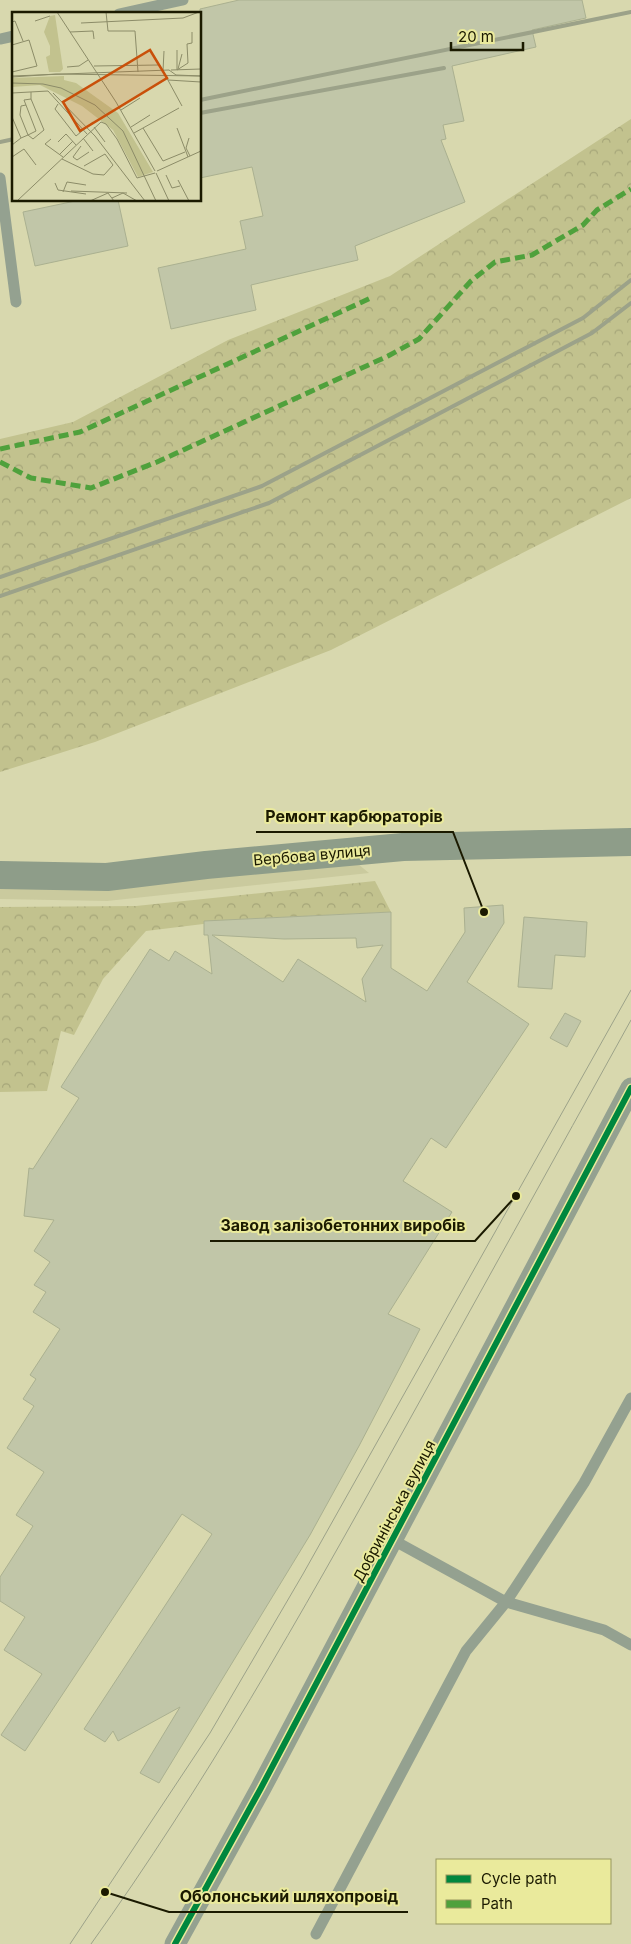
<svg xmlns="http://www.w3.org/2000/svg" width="631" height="1944" viewBox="0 0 631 1944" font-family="Inter,sans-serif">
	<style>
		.green { fill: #caca9e }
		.forest { fill: url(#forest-crowns) }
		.building { fill: #c1c6a8; stroke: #aab090; fill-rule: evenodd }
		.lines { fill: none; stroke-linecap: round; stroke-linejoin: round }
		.lane { stroke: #94a190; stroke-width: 11 }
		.street { stroke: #94a190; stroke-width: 21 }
		.secondary { stroke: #8e9d89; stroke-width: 28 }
		.tram { stroke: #9ca289; stroke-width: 1 }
		.rail { stroke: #9ca289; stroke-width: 4 }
		.quiet { stroke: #4fa13c; stroke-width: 5; stroke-dasharray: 10 5; stroke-linecap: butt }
		.cycleway-casing { stroke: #eaea9c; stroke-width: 9 }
		.cycleway { stroke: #00873e; stroke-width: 6 }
		.labels { text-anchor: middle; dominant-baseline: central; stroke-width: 4; stroke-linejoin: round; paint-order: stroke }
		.street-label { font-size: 15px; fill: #1b1a00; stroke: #eaea9c }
		.inset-road { fill: none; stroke: #8c8c68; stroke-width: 1 }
		.view { fill: #c9500a; fill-opacity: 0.15; stroke: #c9500a; stroke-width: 2.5 }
		.inset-edge { fill: none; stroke: #1b1a00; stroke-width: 2.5 }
		.leader { fill: none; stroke: #1b1a00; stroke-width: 2 }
		.callout-dot { fill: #1b1a00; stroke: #eaea9c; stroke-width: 2 }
		.callout-label { font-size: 16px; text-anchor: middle; font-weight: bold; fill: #1b1a00; stroke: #eaea9c; stroke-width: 4; stroke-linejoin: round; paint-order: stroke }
	</style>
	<defs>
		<pattern id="forest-crowns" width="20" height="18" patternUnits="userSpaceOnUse" patternTransform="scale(1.25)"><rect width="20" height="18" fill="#c2c28e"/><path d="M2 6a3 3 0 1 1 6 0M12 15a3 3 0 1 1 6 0" fill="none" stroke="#a6a679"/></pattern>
	</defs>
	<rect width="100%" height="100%" fill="#d8d8ae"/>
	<path class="green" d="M358 864 369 873 107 901 0 899V888Z"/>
	<path class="forest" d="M631 119V498L331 650 95 742 0 772V439L73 422 228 340 390 276Z
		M375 881 391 912 244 919 146 931 103 979 74 1035 61 1031 47 1091 0 1092V907L136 906Z"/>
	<path class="building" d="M239 0H582L586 18 532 30 536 47 452 66 464 121 443 125 446 139 441 140 465 202 355 246 358 260 251 285 256 310 171 329 158 268 246 249 240 221 263 216 252 167 200 178V9Z
		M80 200H118L128 246 35 266 23 212Z
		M503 905 504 923 467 982 529 1024 446 1148 431 1138 403 1181 452 1212 388 1314 420 1329 359 1446 310 1535 159 1783 140 1773 180 1707 118 1741 113 1731 105 1742 84 1729 212 1534 182 1514 25 1751 1 1735 42 1674 4 1650 25 1617 0 1601V1577L33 1526 16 1515 44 1472 7 1448 34 1406 23 1399 36 1379 30 1375 60 1329 33 1312 46 1292 34 1285 50 1262 34 1251 54 1220 24 1216 29 1168 33 1169 79 1098 61 1087 150 949 169 961 175 951 212 974 208 935H204V921L391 912V968L427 991 465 932 464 908ZM212 935 284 939 356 938 357 948 383 945 362 979 366 1002 298 959 283 982Z
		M524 917 587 922 585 957 555 955 552 989 518 987Z
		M565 1013 581 1021 567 1047 550 1038Z"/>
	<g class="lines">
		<path class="lane" d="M119 14 183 0
			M0 39 14 36
			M0 178 16 302
			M393 1540 506 1602 604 1630 631 1645
			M316 1934 466 1651 506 1602 584 1483 631 1398"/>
		<path class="street" d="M175 1944 261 1788 631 1088"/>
		<path class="secondary" d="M0 875 107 877 206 865 403 847 631 842"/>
		<path class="tram" d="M70 1944 210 1733 303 1574 631 990
			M91 1944C205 1785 301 1615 396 1444 475 1302 553 1161 631 1020"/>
		<path class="rail" d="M200 100 631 12
			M200 113 444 68
			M0 142 14 139
			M0 577 262 486 583 318 631 280
			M0 596 269 503 592 333 631 303"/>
		<path class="quiet" d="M0 449 80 432 373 297
			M0 462 31 478 91 488 157 462 388 356 419 339 471 281 495 262 532 255 583 225 597 210 631 189"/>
		<g class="cycleway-casing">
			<path id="cycleway" d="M175 1944 261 1788 631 1088"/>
		</g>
		<use href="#cycleway" class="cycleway"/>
	</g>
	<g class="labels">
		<g class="street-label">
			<text transform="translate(312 855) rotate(-5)">Вербова вулиця</text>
			<text transform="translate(394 1511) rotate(-62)">Добринінська вулиця</text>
		</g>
	</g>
	<g transform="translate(12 12)">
		<rect width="189" height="189" fill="#d8d8ae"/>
		<path d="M43 3 51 57 48 60H37L34 45 38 43V34L32 20 38 4ZM52 64V68L64 71 106 101 141 160 126 165 101 118 70 94 28 73 0 75V66Z" fill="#c2c28e"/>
		<path class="inset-road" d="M45 0 104 90 143 159M94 0 96 19H123L126 60M23 9 38 4M0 10 3 9 11 29M69 11 171 6 187 0M58 20 81 19 82 27M0 33 17 28 25 54 0 60M152 39 151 59 170 94M82 54 146 53M55 55 67 54 76 48M166 57 170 42M159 58 189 57M165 58 176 51 175 32 180 31V20M165 58V38M0 64 157 58 164 63 189 64M0 65 44 62 189 64M156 68 189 70M0 71 31 72 49 76 83 93 111 119 144 189M19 80V87L12 88 24 119 16 123 21 127 32 118 19 87M0 81 36 79 75 122M41 81 83 124 133 189M46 92 43 97 64 124 81 110M109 98 128 86M0 105 9 126 0 133M82 115 93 130M119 115 138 103M131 116 151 149 173 140M165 116 176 145M122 121 167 96M9 126 16 123 8 103 9 94 14 93M71 126 81 139M177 126 174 136 178 144M39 127 33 132 51 145M46 130 54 122 64 133M69 134 61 145 65 148 77 140M48 142 61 129M0 145 12 137 24 153M50 147 81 162 92 163 101 153 93 142 72 154M145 159 189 139M144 161 157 189M154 163 160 176 168 174M166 168 177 189M43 171 46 178 74 182M59 179 115 181M51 180 55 170 74 173M100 186 111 181 125 189M5 189 89 110 94 112 105 127 125 166 143 161M78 189 96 181 102 189"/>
		<path class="view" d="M138 38 155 66 68 119 51 90Z"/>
		<rect width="189" height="189" class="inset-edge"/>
	</g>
	<path class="leader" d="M484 912L453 832H256M516 1196L475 1241H210M105 1892L169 1912H408"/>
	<g class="callout-dot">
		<circle cx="484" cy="912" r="5"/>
		<circle cx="516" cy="1196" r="5"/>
		<circle cx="105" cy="1892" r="5"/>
	</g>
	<g class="callout-label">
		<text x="354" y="822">Ремонт карбюраторів</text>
		<text x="343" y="1231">Завод залізобетонних виробів</text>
		<text x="289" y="1902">Оболонський шляхопровід</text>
	</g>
	<rect x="436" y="1859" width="175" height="65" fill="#eaea9c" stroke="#97975e"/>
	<rect x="446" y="1875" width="25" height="8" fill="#00873e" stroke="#97975e"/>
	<text x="481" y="1884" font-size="15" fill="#1b1a00">Cycle path</text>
	<rect x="446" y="1900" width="25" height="8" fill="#4fa13c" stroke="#97975e"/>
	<text x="481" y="1909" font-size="15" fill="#1b1a00">Path</text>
	<path d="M451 42v8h72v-8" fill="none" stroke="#1b1a00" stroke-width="2.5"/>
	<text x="458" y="42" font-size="15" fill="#1b1a00" stroke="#eaea9c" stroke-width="4" paint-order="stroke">20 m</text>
</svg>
